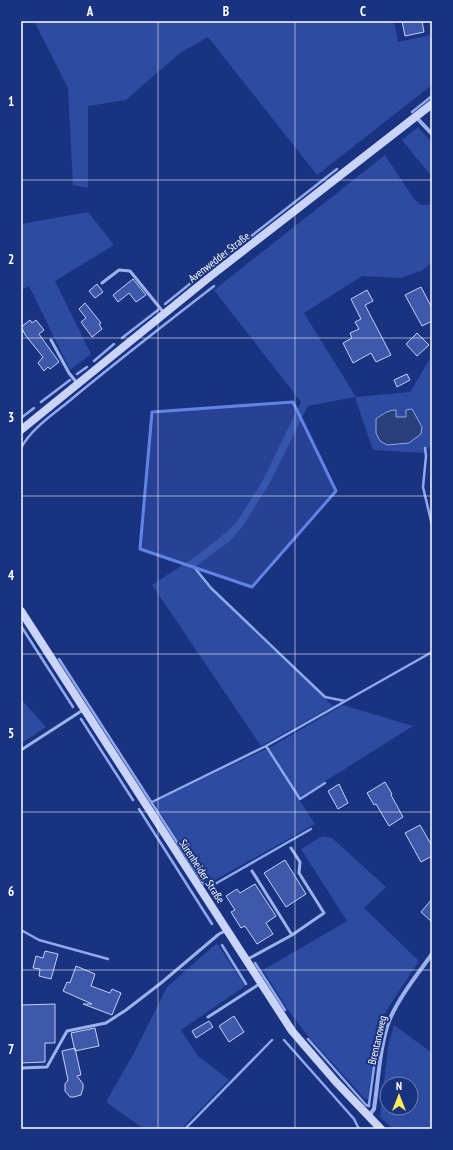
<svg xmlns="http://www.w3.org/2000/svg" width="453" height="1150" viewBox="0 0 453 1150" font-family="'PT Sans Narrow',sans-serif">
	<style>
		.green { fill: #2c4ba1; fill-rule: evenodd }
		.water { fill: #2b3f7a; stroke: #90a9ed }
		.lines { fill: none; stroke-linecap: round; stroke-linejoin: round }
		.stream { stroke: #90a9ed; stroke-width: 2.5 }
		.building { fill: #3e59aa; stroke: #c2d0f8 }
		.lane { stroke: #9db2eb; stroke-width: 3 }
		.street { stroke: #9db2eb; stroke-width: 4 }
		.secondary { stroke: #c9d4f8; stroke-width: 8 }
		.marked { fill: #6183e4; fill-opacity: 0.2; stroke: #6183e4; stroke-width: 3; stroke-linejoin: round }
		.grid { fill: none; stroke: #fff; stroke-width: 1; stroke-opacity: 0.55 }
		.labels { text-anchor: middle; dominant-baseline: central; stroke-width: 4; stroke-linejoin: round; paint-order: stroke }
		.street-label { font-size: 11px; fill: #fff; stroke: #193381 }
		.neatline { fill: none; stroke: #fff; stroke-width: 1.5 }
		.grid-label { font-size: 13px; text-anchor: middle; font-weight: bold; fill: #fff }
	</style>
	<rect width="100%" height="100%" fill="#193381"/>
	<path class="green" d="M34 21H394L398 42 430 35 432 45V85L317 175 208 37 180 53 126 100 88 106V188L73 185 68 88Z
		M418 127 432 143V177L402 140Z
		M385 155 414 199 421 205 432 204V263L421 271 401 278 362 276 304 313 356 397 410 392 432 355V445L423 453 373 450 355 397 308 406 269 484 243 526 230 541 193 568 211 588 333 706 261 746 152 585 195 557 222 536 236 523 262 482 301 402 214 290Z
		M88 212 114 245 55 281 91 354 70 370 29 286 21 290V224Z
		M21 699 46 727 21 744Z
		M343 705 413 726 300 797 269 748Z
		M266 749 315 824 206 885 154 802Z
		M322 836 332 838 386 887 364 908 419 961 381 1019 375 1045 368 1099H365L308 1036 288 1010 263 970 347 921 301 849Z
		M217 943 245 986 181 1030 198 1056 229 1080 181 1129H144L106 1102 134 1053 167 987Z
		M394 1025 432 1053V1129H393L380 1117 388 1046ZM387 1084H411V1108H387Z"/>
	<path class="water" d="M412 409 422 427 421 434 409 443 387 445 380 441 376 433V419C383 414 388 410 396 410V417H406V410Z"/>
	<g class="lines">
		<path class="stream" d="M412 112 432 96
			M222 259 337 169
			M165 304 212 266
			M122 338 158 310
			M94 361 114 344
			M77 374 87 367
			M41 402 70 380
			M21 418 34 408
			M21 448C31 429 52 415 68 402 116 362 165 324 214 286
			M425 448 426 456 423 487 432 525
			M194 567 211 588 325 697 345 701
			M21 626 73 707
			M59 659 204 884
			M81 719 133 800
			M266 746 300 799 325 783
			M152 802 266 746 432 652
			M139 809 212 924
			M214 886 215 884 311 829
			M21 930 39 940 108 959
			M222 945 246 984
			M255 963 285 1010
			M308 1039 366 1105 369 1106V1104L374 1067
			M284 1040 354 1119 359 1129
			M185 1129 272 1040"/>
	</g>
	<path class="building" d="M402 21H422L424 32 405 36Z
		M133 279 146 295 136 302 129 293 118 302 113 295Z
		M97 284 103 292 95 298 89 291Z
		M421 287 432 308V321L422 326 405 295Z
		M367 290 373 301 365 305 391 355 376 362 371 353 353 363 343 343 352 338 350 333 359 329 355 322 361 319 351 299Z
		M85 303 101 323 99 324 102 329 92 337 81 322 86 318 79 309Z
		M30 320 32 323 36 320 44 330 39 334 59 362 50 369 48 367 44 371 38 363 43 357 26 336 21 327Z
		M417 333 429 345 417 356 406 344Z
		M407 374 410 380 397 387 394 380Z
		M385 782 392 794 391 795 403 817 389 826 376 804 374 805 367 793Z
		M339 784 348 803 338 809 328 791Z
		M420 825 432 846V856L421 862 405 833Z
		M285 860 306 894 286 907 264 873Z
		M255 884 276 916 266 923 273 934 257 944 245 926 241 928 231 912 235 910 226 896 237 889 240 893Z
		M432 899V922L421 912Z
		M45 951 58 954 51 979 39 976 40 969 33 968 36 956 43 958Z
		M76 966 95 974 91 986 110 993 112 989 121 993 112 1015 83 1004H92L63 991 67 982 70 983Z
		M55 1004V1043H45V1062L21 1063V1005Z
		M234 1016 244 1032 229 1042 219 1026Z
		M209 1021 213 1027 196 1038 192 1031Z
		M95 1028 99 1046 75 1051 71 1033Z
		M75 1048 81 1075 77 1076 83 1084V1088L81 1095 74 1097H70L65 1091V1084L68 1080 62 1051Z"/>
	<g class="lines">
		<path class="lane" d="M102 283 119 270 130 271 164 313
			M51 340 69 373 77 383
			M21 750 83 710
			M291 848 300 862 299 873 324 913 292 935
			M248 959 292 935 252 871
			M208 1017 261 983
			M21 1068 47 1067 67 1031 106 1023 126 1010 161 983 219 934 225 931"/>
		<path class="street" d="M416 117 432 134
			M368 1117 374 1109C378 1083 380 1045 389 1021 399 997 417 975 432 954"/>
		<path class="secondary" d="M21 430 212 275 432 104
			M21 611 292 1031 336 1082 381 1129"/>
	</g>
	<path class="marked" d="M293 402 336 491 252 587 140 549 152 412Z"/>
	<path class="grid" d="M158 21V1129M295 21V1129M21 180H432M21 338H432M21 496H432M21 654H432M21 812H432M21 970H432"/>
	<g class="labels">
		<g class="street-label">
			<text transform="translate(219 257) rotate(-38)">Avenwedder Straße</text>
			<text transform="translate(202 871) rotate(57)">Sürenheider Straße</text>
			<text transform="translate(377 1040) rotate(-77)">Brentanoweg</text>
		</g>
	</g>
	<rect width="453" height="1150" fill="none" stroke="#193381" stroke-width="44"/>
	<g transform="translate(399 1096)"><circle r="19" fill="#193381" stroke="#7585b3"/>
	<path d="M0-3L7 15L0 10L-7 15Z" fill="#feed58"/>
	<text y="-6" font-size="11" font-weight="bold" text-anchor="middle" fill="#ffffff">N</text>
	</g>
	<rect x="22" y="22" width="409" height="1106" class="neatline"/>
	<g class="grid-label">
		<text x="90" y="16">A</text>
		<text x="226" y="16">B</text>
		<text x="363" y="16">C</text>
		<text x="11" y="106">1</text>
		<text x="11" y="264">2</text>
		<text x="11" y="422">3</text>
		<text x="11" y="580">4</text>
		<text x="11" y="738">5</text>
		<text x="11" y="896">6</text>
		<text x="11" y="1054">7</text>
	</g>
</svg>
